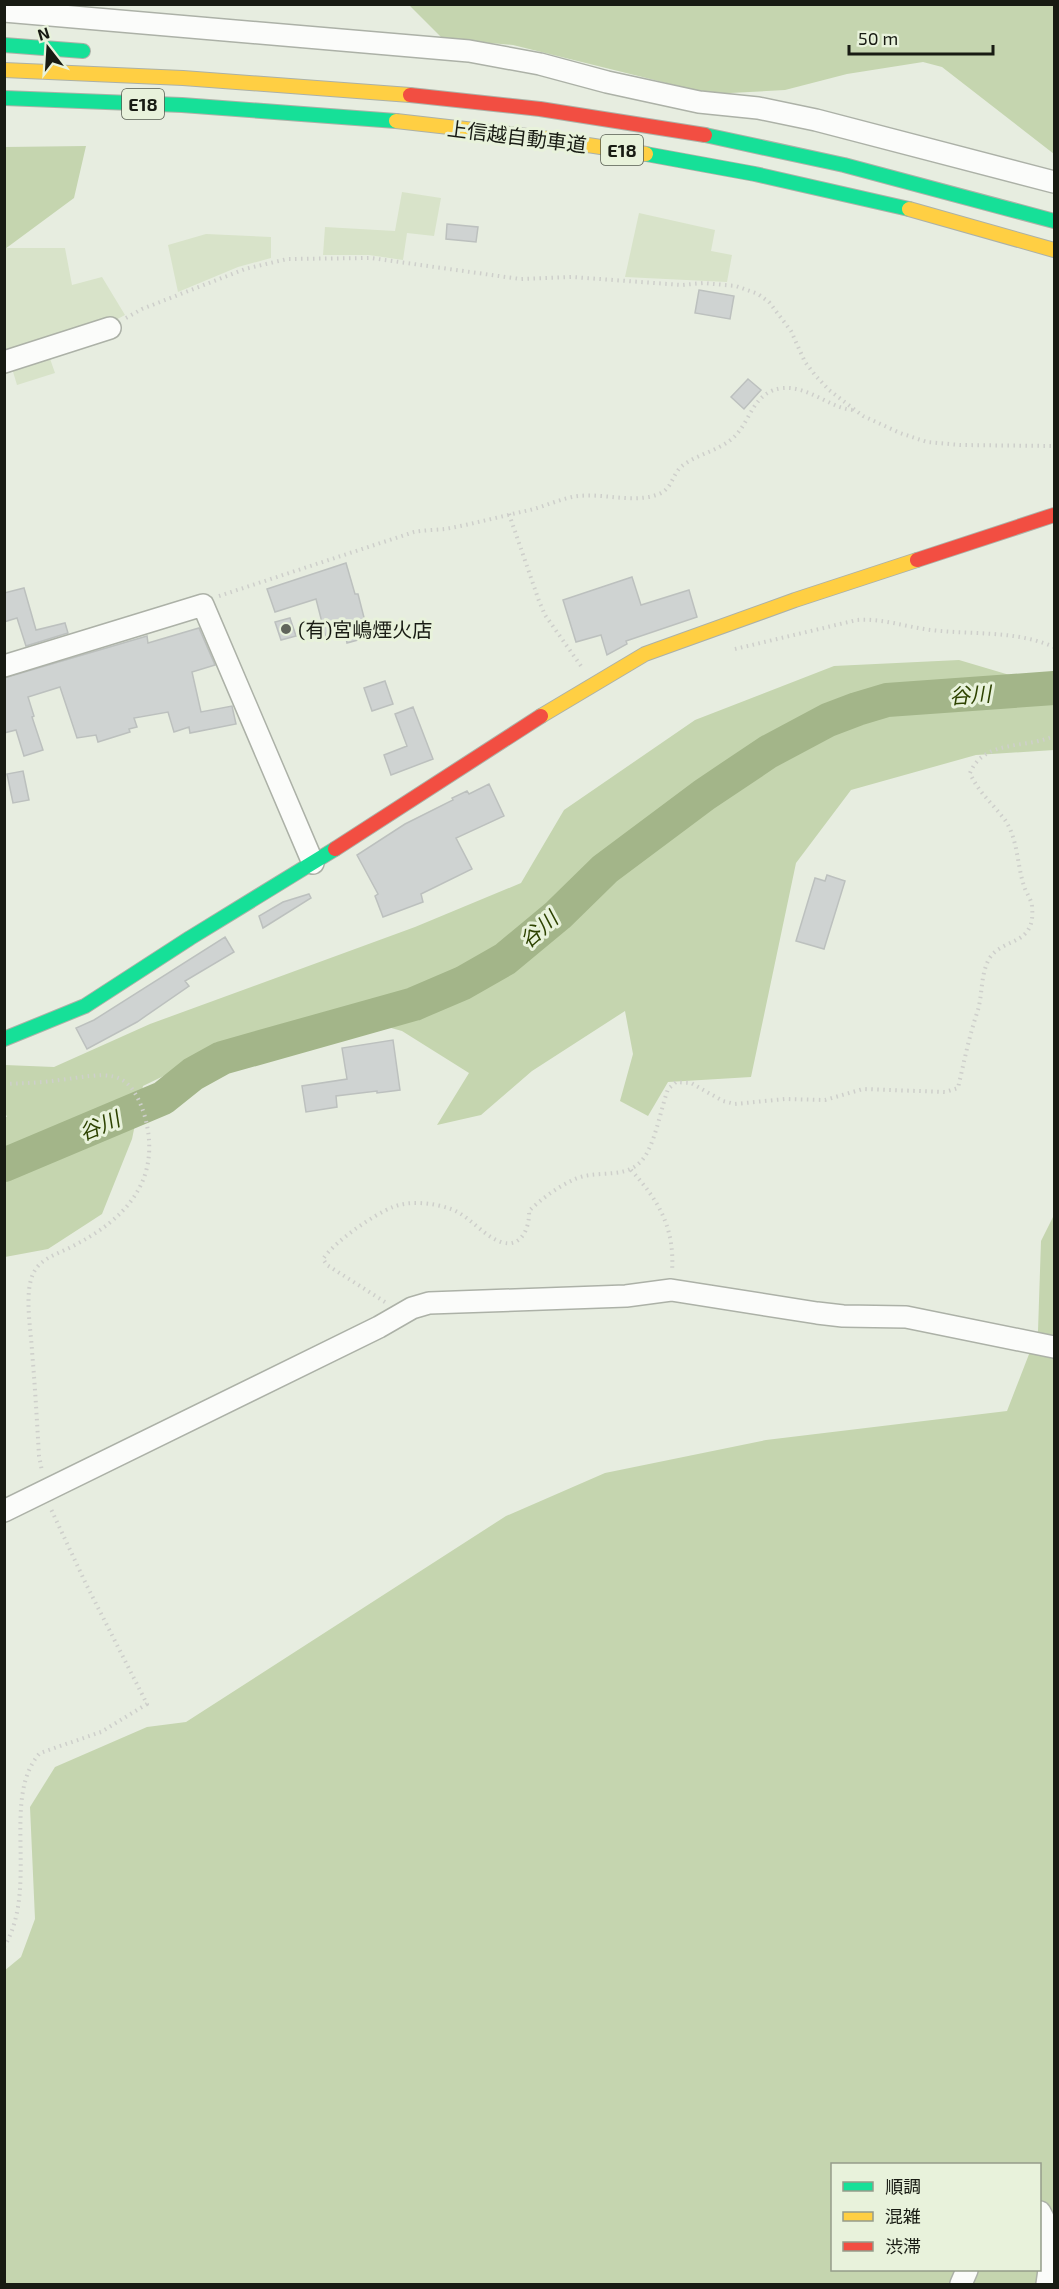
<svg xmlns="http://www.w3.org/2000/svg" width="1059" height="2289" viewBox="0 0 1059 2289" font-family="'Exo 2','Noto Sans JP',sans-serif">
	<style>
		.green { fill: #d8e3c9 }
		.forest { fill: #c5d5af; fill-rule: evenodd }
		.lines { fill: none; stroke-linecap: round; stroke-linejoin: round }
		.river { stroke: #a3b589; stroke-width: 34 }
		.building { fill: #cfd3d2; stroke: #bcc0be; stroke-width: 1.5 }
		.street-casing { stroke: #acb1a7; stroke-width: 24 }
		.fast-casing { stroke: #acb1a7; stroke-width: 16 }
		.slow-casing { stroke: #acb1a7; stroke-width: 16 }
		.jam-casing { stroke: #acb1a7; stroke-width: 16 }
		.path { stroke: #cecfcb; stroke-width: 4; stroke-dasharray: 1.5 4.5; stroke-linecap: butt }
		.street { stroke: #fbfcfa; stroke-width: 21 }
		.fast { stroke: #16e098; stroke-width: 14 }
		.slow { stroke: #ffcf43; stroke-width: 14 }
		.jam { stroke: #f24e42; stroke-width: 14 }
		.poi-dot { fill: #60645b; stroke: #e8f2db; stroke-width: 2 }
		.labels { text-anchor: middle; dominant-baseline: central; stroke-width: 6; stroke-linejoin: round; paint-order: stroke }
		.shield { fill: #e8f2db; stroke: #565c4f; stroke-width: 1.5 }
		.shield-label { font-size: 18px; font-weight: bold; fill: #181b13 }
		.street-label { font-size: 20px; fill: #181b13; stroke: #e8f2db }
		.poi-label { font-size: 20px; fill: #181b13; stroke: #e8f2db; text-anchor: start }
		.water-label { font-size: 21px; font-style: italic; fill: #2d4200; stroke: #e8f2db }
	</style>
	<rect width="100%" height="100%" fill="#e7ede0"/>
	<path class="green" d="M402 192 441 198 434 236 407 233 403 260 369 255H323L325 227 395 231Z
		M639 213 715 230 711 251 732 255 727 282 625 277Z
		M206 234 271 237V258L238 267 178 292 168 245Z
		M4 248H65L72 285 102 277 125 315 108 324 5 356Z
		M48 353 55 373 17 385 11 365Z"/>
	<path class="forest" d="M409 5H1054V154L942 67 923 62 847 74 785 90 711 94 513 45 443 39Z
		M86 146 74 198 5 249V147Z
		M959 660 1054 688V750L976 755 851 790 796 863 751 1077 668 1082 648 1116 620 1101 633 1054 625 1011 532 1071 481 1115 437 1125 469 1073 402 1031 334 1012 248 1035 143 1086 132 1139 102 1214 48 1249 5 1257 4 1117H7L4 1110 5 1065 54 1067 150 1024 415 927 521 883 564 810 695 720 834 666Z
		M1054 1215V2284H5L4 1971 21 1957 35 1919 30 1807 55 1767 147 1727 186 1722 506 1516 605 1473 766 1440 1007 1411 1038 1331 1041 1241ZM832 2164H1040V2270H832Z"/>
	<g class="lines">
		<path class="river" d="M4 1165 163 1098 193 1074 222 1058 414 1004 463 983 505 959 558 915 605 869 704 795 768 752 828 720 857 709 887 700 1054 688"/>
	</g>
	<path class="building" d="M447 224 478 227 476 242 446 239Z
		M699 290 734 296 730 319 695 313Z
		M748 379 761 390 744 409 731 397Z
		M346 563 355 594H358L369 637 347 643 345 633 326 638 316 599 275 612 267 589Z
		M632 577 641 605 689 590 697 617 626 641 627 644 607 655 601 635 576 642 563 600Z
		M24 588 36 630 65 623 68 633 26 646 17 618 4 622V593Z
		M290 618 296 636 281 640 275 622Z
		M199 628 215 665 192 672 201 712 232 706 236 724 190 733 189 727 174 732 168 712 134 718 137 727 129 729 130 732 98 742 96 735 77 738 60 687 28 697 34 716 32 717 43 750 24 756 16 730 4 733V678L147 636 148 643Z
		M385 681 393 704 372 711 364 688Z
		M413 707 433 759 391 775 384 755 407 746 395 714Z
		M23 771 29 800 13 803 7 774Z
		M489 784 504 816 456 838 472 869 421 894 423 902 383 917 375 896 378 894 357 855 405 824 453 800 452 798 467 791 469 794Z
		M827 875 845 881 824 949 796 941 815 878 825 881Z
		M309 894 311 898 263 928 259 916 283 902Z
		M225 937 234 952 185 981 189 986 137 1022 87 1049 76 1028 94 1020Z
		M393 1040 400 1090 377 1093V1091L336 1096 337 1107 306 1112 302 1086 347 1079 342 1048Z"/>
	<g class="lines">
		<g class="street-casing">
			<path id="street" d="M4 11 469 51 540 64 607 82 699 102 758 108 816 120 1054 182
				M4 362 110 328
				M4 666 203 605 313 863
				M4 1511 379 1327 412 1308 429 1303 626 1296 671 1290 817 1313 843 1316 906 1317 1054 1347
				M1040 2212C1053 2234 1051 2259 1047 2284
				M961 2284 967 2270"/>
		</g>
		<g class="fast-casing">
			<path id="fast" d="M4 45 83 51
				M4 98 182 105 396 121
				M705 135 844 165 1054 221
				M646 154 755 174 909 209
				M4 1039 85 1006 190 938 335 849"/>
		</g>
		<g class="slow-casing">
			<path id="slow" d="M4 70 183 78 410 95
				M396 121 536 137 646 154
				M909 209 1054 250
				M541 716 645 654 795 600 917 560"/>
		</g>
		<g class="jam-casing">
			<path id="jam" d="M410 95 540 109 705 135
				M917 560 1054 515
				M335 849 541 716"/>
		</g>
		<path class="path" d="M126 318 142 309 245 269 287 259 371 258 520 279 572 277 682 285 703 283 736 286 758 294 769 302 791 331 805 362 815 375 829 390 863 416 900 433 927 442 960 445 1054 446
			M509 514 539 601 545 615 581 666
			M219 596 414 532C424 530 435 530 445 529 473 524 502 516 530 510 546 506 562 498 578 496 606 493 633 504 659 494 673 488 672 474 682 466 697 454 719 451 734 437 751 421 753 391 783 388 810 386 832 410 855 410
			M735 649 857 620C882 618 906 627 931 630 973 635 1015 630 1054 647
			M4 1084C23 1083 41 1083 59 1080 104 1075 129 1063 145 1117 162 1180 126 1219 73 1246 58 1254 40 1258 33 1274 24 1294 31 1330 32 1351 35 1386 37 1421 39 1456L42 1471
			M631 1170C659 1201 675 1228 672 1272
			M385 1302 327 1265 323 1259C334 1242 373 1215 393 1207 410 1200 434 1203 451 1209 470 1216 483 1236 501 1242 522 1249 530 1226 529 1211 541 1199 559 1186 575 1179 601 1168 632 1183 648 1151 657 1133 661 1109 668 1089L676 1082 691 1083 723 1101 735 1104 785 1099 825 1100 863 1089 945 1092 958 1088C964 1062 969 1037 977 1013 983 995 980 976 989 959 1002 937 1036 947 1032 907 1032 900 1026 893 1024 886 1017 865 1018 839 1005 820 993 804 978 792 970 773 984 739 1026 749 1054 736
			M4 1947C40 1888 0 1797 40 1753L101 1732 147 1704 86 1584 50 1507"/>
		<use href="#street" class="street"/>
		<use href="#fast" class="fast"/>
		<use href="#slow" class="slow"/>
		<use href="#jam" class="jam"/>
	</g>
	<circle class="poi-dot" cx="286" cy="629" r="6"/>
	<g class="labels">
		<g class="shield">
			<rect x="122" y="89" width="42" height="30" rx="4.5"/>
			<rect x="601" y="135" width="42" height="30" rx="4.5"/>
		</g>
		<g class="shield-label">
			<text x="143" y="104">E18</text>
			<text x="622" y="150">E18</text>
		</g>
		<g class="street-label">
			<text transform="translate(517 136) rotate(7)">上信越自動車道</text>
		</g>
		<g class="poi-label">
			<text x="298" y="629">(有)宮嶋煙火店</text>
		</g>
		<g class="water-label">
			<text transform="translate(970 694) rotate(-4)">谷川</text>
			<text transform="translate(538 929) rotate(-42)">谷川</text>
			<text transform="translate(99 1125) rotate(-23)">谷川</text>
		</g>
	</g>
	<rect width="1059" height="2289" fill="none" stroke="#181b13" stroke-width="12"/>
	<rect x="831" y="2163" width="210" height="108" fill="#e8f2db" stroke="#959c8b" stroke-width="1.5"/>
	<rect x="843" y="2182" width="30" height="9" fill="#16e098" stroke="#959c8b" stroke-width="1.5"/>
	<text x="885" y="2193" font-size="18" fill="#181b13">順調</text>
	<rect x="843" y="2212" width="30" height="9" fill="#ffcf43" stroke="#959c8b" stroke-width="1.5"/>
	<text x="885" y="2223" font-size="18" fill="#181b13">混雑</text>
	<rect x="843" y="2242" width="30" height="9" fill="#f24e42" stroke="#959c8b" stroke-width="1.5"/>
	<text x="885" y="2253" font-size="18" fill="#181b13">渋滞</text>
	<g transform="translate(48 48) rotate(343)" stroke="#e8f2db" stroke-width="4.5" paint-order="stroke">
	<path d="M0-4.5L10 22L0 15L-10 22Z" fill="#181b13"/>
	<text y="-9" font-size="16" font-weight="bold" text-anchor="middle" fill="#181b13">N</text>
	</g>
	<path d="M849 45v9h144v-9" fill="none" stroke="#181b13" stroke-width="3"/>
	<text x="858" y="45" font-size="18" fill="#181b13" stroke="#e8f2db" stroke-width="4.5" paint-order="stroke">50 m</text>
</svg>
